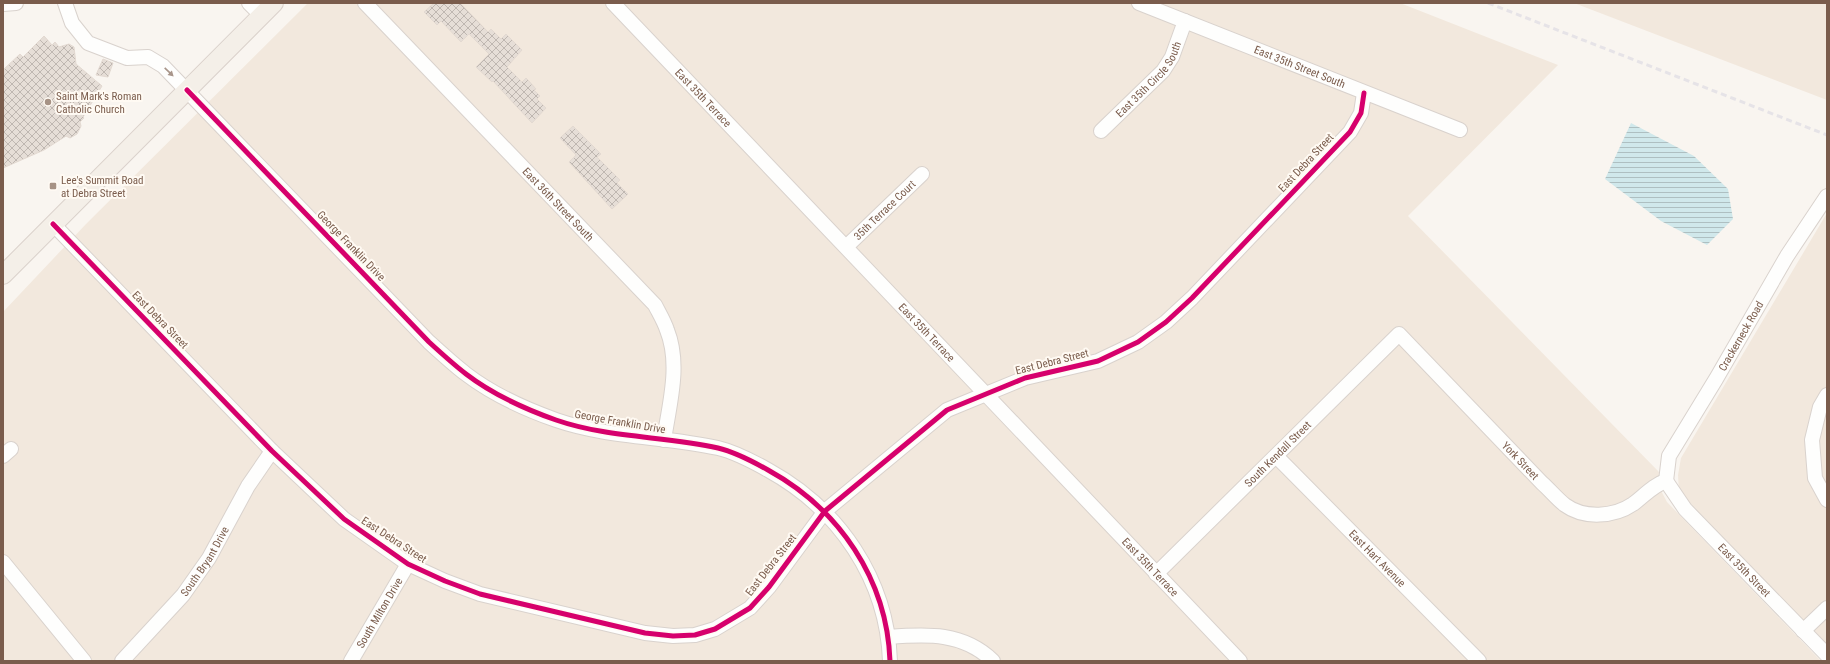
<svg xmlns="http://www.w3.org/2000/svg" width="1830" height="664" viewBox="0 0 1830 664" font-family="'Roboto Condensed',sans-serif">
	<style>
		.residential { fill: #f2e8dd }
		.water { fill: url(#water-rules) }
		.building { fill: url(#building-cross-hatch); stroke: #e3d9d1 }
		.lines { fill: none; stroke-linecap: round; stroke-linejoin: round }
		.minor-casing { stroke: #d9d2cd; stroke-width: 16 }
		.major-casing { stroke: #dad1cb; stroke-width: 20 }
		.minor { stroke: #fefefd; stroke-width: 14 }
		.major { stroke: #f4efe8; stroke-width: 18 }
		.rail { stroke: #e6e3e7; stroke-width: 3; stroke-dasharray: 6 4; stroke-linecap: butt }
		.cycleway-casing { stroke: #fffaf3; stroke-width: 8 }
		.cycleway { stroke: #d6006c; stroke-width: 5 }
		.oneway { fill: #a8958a }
		.poi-dot { fill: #a69285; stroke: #fffaf3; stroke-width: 1.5 }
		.labels { text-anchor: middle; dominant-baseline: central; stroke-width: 4; stroke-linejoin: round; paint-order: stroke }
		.street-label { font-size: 11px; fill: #7a5c4c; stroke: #fffaf3 }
		.poi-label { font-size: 11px; fill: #7a5c4c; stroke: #fffaf3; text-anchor: start }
	</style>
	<defs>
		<pattern id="water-rules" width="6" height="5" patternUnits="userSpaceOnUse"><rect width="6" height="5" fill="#d0e8eb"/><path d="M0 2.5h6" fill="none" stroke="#aebfc1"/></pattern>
		<pattern id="building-cross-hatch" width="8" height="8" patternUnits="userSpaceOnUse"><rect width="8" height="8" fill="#e6ded7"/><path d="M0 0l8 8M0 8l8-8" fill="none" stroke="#bfb7b1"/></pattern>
	</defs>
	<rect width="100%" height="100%" fill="#f9f5f0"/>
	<path class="residential" d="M308 3H1400L1558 65 1408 216 1659 472 1658 485 1667 502 1821 661H3V312L86 224Z
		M1574 3H1827V100Z
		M1827 213V646L1679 492 1678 475 1681 458Z"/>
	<path class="water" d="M1631 123 1694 156 1728 189 1733 219 1707 245 1661 221 1605 179Z"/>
	<path class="building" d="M434 3H460L488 32 491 29 501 39 506 34 522 50 507 67 522 82 526 78 536 89 534 90 540 96 537 99 546 108 532 123 493 81 492 82 476 67 489 54 469 34 461 42 441 21 437 25 424 12Z
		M44 36 52 45 55 42 59 47 69 44 74 47 76 64 102 86 83 117 84 118 80 122 81 126 77 134 70 138 66 136 44 150 3 168V70L20 54 23 57Z
		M103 59 113 63 108 77 96 75Z
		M573 126 601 154 597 157 620 180 617 183 628 194 612 209 569 162 576 155 560 138Z"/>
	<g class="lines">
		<g class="minor-casing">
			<g id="minor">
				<path d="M65 3 72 23 88 43 127 58 148 57 163 66 429 342C441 353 453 364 466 374 492 394 525 409 556 420 608 438 664 436 718 448 735 452 752 461 768 470 839 509 887 579 890 661"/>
				<path d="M249 3 262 16"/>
				<path id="s1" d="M365 3 655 305C659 313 664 321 667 330 681 365 669 405 664 440"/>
				<path id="s2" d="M613 3 1240 661"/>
				<path id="s3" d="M1139 3 1460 130"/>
				<path d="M3 4 16 3"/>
				<path id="s4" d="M1101 131 1163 71 1172 57 1185 21"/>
				<path d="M53 224 272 451 344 519 408 564 445 581 480 594 645 633 673 636 695 635 715 629 750 608 769 587 825 511 947 410 1025 378 1098 361 1138 342 1166 322 1192 298 1350 132 1361 113 1364 93"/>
				<path id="s5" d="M847 246 922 174"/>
				<path d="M1827 395 1820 407 1812 440 1815 478 1827 500"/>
				<path d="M3 456 11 449"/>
				<path id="s6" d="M1276 456 1479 661"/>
				<path id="s7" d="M1666 481 1669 456 1716 379 1787 256 1827 196"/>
				<path id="s8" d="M1666 481 1685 509 1827 655"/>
				<path d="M3 562 84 661"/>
				<path id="s9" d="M1156 574 1399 334 1542 483C1550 490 1557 499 1565 505 1584 519 1614 517 1633 504 1644 496 1653 485 1666 481"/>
				<path d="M1803 631 1827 608"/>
				<path d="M889 637C927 634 963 632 993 661"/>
				<path id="s10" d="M122 661 183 595 209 558 248 486 272 451"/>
				<path id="s11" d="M351 661 408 564"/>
			</g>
		</g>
		<g class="major-casing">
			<path id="major" d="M3 275 274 3"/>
		</g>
		<use href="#minor" class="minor"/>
		<use href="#major" class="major"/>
		<path class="rail" d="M1488 3 1827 135"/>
		<g class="cycleway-casing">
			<path id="cycleway" d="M187 90 429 342C441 353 453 364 466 374 492 394 525 409 556 420 608 438 664 436 718 448 735 452 752 461 768 470 839 509 887 579 890 661
				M53 224 272 451 344 519 408 564 445 581 480 594 645 633 673 636 695 635 715 629 750 608 769 587 825 511 947 410 1025 378 1098 361 1138 342 1166 322 1192 298 1350 132 1361 113 1364 93"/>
		</g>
		<use href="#cycleway" class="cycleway"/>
	</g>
	<defs><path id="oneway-solid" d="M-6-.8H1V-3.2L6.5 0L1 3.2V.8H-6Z"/></defs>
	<use class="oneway" href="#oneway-solid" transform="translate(169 72) rotate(44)"/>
	<g class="poi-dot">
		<circle cx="48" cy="102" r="4"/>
		<rect x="49" y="182" width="8" height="8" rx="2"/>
	</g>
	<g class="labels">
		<g class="street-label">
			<text stroke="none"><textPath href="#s3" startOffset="173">East 35th Street South</textPath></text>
			<text stroke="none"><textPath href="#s4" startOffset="71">East 35th Circle South</textPath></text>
			<text stroke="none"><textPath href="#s2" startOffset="131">East 35th Terrace</textPath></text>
			<text transform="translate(1306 163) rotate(-47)">East Debra Street</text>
			<text stroke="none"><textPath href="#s1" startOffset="279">East 36th Street South</textPath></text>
			<text stroke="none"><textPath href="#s5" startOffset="52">35th Terrace Court</textPath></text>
			<text transform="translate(351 246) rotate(46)">George Franklin Drive</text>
			<text transform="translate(160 320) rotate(46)">East Debra Street</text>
			<text stroke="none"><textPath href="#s2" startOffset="455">East 35th Terrace</textPath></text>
			<text stroke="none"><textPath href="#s7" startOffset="165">Crackerneck Road</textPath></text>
			<text transform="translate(1052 362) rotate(-14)">East Debra Street</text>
			<text transform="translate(620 422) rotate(10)">George Franklin Drive</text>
			<text stroke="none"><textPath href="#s9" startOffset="171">South Kendall Street</textPath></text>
			<text stroke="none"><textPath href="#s9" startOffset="517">York Street</textPath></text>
			<text transform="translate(394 540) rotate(33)">East Debra Street</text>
			<text stroke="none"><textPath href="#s6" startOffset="144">East Hart Avenue</textPath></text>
			<text stroke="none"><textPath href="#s10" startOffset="130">South Bryant Drive</textPath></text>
			<text transform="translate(771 565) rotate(-52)">East Debra Street</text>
			<text stroke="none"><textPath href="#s2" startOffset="779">East 35th Terrace</textPath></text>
			<text stroke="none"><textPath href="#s8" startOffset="119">East 35th Street</textPath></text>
			<text stroke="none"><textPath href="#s11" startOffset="56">South Milton Drive</textPath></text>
		</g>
		<g class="poi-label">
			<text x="56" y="96">Saint Mark's Roman<tspan x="56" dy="13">Catholic Church</tspan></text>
			<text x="61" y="180">Lee's Summit Road<tspan x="61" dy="13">at Debra Street</tspan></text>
		</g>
	</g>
	<rect width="1830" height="664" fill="none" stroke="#7a5c4c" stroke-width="8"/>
</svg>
